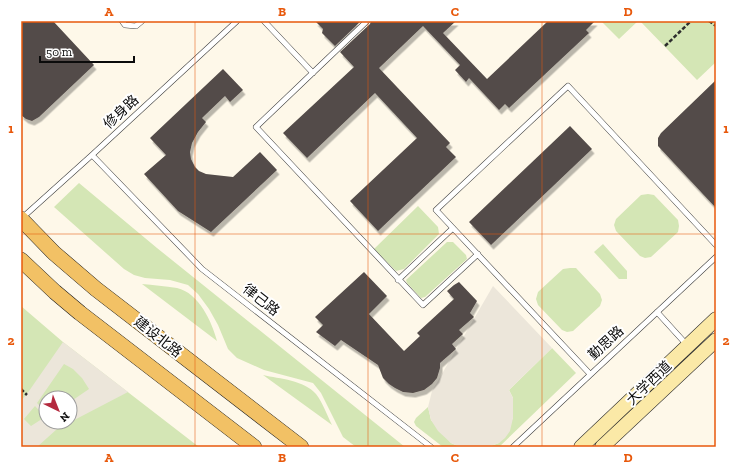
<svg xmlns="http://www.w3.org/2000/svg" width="737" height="468" viewBox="0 0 737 468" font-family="'Zilla Slab','Noto Sans SC',serif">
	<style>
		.green { fill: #d4e6b5; fill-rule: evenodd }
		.plaza { fill: #ece6da; fill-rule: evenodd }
		.building { fill: #534b48; filter: url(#shadow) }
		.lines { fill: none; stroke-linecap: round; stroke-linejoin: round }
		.lane-casing { stroke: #3e3e3e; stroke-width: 6 }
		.secondary-casing { stroke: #2d2d2d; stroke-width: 15 }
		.primary-casing { stroke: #1c1c1c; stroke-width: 16 }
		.path { stroke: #2d2d2d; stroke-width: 2.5; stroke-dasharray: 4 2; stroke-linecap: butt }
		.lane { stroke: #fff; stroke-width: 5 }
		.secondary { stroke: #fbe9a7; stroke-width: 14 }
		.primary { stroke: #f2c165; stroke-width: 15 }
		.grid { fill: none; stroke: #e8590c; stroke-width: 1; stroke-opacity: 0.55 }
		.labels { text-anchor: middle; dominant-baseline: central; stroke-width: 4; stroke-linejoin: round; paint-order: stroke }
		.street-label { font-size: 14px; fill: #0b0b0b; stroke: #fff }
		.neatline { fill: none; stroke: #e8590c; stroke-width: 1.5 }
		.grid-label { font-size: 13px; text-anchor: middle; font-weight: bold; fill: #e8590c }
	</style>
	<defs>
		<filter id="shadow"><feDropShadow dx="2.5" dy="4.5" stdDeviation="0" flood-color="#0004"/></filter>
	</defs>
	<rect width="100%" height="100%" fill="#fef8e9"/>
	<path class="green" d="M601 21H638L619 39Z
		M640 21H716V62L697 80Z
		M79 183 157 248 405 447H356L343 437 321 393 313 383 264 370 237 358 228 349 218 325 209 309 198 294 188 285 170 280 145 278 134 275 124 269 54 207Z
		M648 194 654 195 678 220 679 226 678 232 651 257 645 258 640 256 616 231 614 225 616 219 641 195Z
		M418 206 438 227 439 234 404 269 396 271 374 249Z
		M447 242H453L466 255 467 259 425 297 421 298 407 283 406 280Z
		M603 244 627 271V279H619L594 252Z
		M570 268H576L600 294 602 300 600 306 573 331 567 332 562 330 538 305 536 299 538 292 563 269Z
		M142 284C153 285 165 286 177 288 199 293 212 322 217 341Z
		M21 306 63 342 199 447H21ZM46 398H70V422H46Z
		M552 348 576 373 499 447H488L499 443 513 418V398L509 390Z
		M263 375C280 379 304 380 316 394 323 403 327 415 332 425Z
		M428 407 431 420 451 443 460 447H443L416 426 414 422 416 418Z"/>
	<path class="plaza" d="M493 286 552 348 509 390 513 398V418L510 431 505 438 499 443 488 447H460L451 443 438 431 431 420 428 407 432 391Z
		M63 342 128 392 57 429 37 447H21V401L29 391ZM64 364 73 369 82 378 89 389 70 402V422H46V412L37 403ZM35 406 45 417 31 426 24 419Z"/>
	<path class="building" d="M21 21H53L94 65 39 117 32 121 26 119 21 115Z
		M315 21H361L335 46 322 33 323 29Z
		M371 21H456L443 33 487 79 548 21H595L586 30 589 33 509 108 505 104 499 110 469 78 466 82 455 70 460 65 423 26 379 68 450 143 446 147 456 157 378 231 350 201 417 138 375 93 307 158 283 133 354 67 340 52 370 24Z
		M223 69 243 90 230 102 225 96 202 118 206 122 198 132 192 143 190 152 191 159 195 167 199 171 206 174 233 177 260 152 277 170 211 232 178 211 144 174 166 155 150 138Z
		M716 80V208L658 146V138L661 133Z
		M570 126 592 149 491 245 469 222Z
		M364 272 387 296 369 314 404 351 420 336 417 333 454 299 447 291 454 285 459 282 477 301 470 313 474 317 459 330 463 334 452 344 456 349 440 363V368L437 378 432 384 424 390 413 393 403 392 395 388 389 384 383 378 378 365 341 340 335 346 316 332 323 325 315 317Z"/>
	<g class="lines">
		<g class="lane-casing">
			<path id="lane" d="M122 21 125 25 136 26 142 21
				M264 21 313 73
				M367 21 256 127 423 305 478 254
				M92 155 202 269 431 447
				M22 218 92 155 237 21
				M398 280 453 228
				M657 312 687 345
				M590 374 436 210 568 86 716 245
				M513 447 716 257"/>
		</g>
		<g class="secondary-casing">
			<path id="secondary" d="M581 447 716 319
				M602 447 716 340"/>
		</g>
		<g class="primary-casing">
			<path id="primary" d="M21 219 54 253 96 289 301 447
				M21 260 55 292 80 313 254 447"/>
		</g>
		<path class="path" d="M709 21 716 26
			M665 46 691 21
			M21 389 27 395"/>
		<use href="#lane" class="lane"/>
		<use href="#secondary" class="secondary"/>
		<use href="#primary" class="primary"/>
	</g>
	<path class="grid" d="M195 21V447M368 21V447M542 21V447M21 234H716"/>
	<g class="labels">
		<g class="street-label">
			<text transform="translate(121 112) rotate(-43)">修身路</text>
			<text transform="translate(261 300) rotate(38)">律己路</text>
			<text transform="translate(158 337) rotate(38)">建设北路</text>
			<text transform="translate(606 343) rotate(-43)">勤思路</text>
			<text transform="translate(649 383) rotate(-44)">大学西道</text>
		</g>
	</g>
	<rect width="737" height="468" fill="none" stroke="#ffffff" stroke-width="44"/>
	<g transform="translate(58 410) rotate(137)"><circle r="19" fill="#ffffff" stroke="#9d9d9d"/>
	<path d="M0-3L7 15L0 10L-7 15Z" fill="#b42a3f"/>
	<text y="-6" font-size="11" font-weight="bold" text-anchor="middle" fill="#0b0b0b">N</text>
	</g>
	<path d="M40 56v6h94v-6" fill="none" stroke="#0b0b0b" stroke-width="2"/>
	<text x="46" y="56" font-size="12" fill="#0b0b0b" stroke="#ffffff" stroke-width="3" paint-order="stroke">50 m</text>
	<rect x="22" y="22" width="693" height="424" class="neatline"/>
	<g class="grid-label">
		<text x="109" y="16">A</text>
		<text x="282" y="16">B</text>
		<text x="455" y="16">C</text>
		<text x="628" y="16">D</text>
		<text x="11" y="133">1</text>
		<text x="726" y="133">1</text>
		<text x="11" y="345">2</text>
		<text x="726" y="345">2</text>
		<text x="109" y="462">A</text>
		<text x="282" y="462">B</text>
		<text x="455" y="462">C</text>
		<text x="628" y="462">D</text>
	</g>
</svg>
